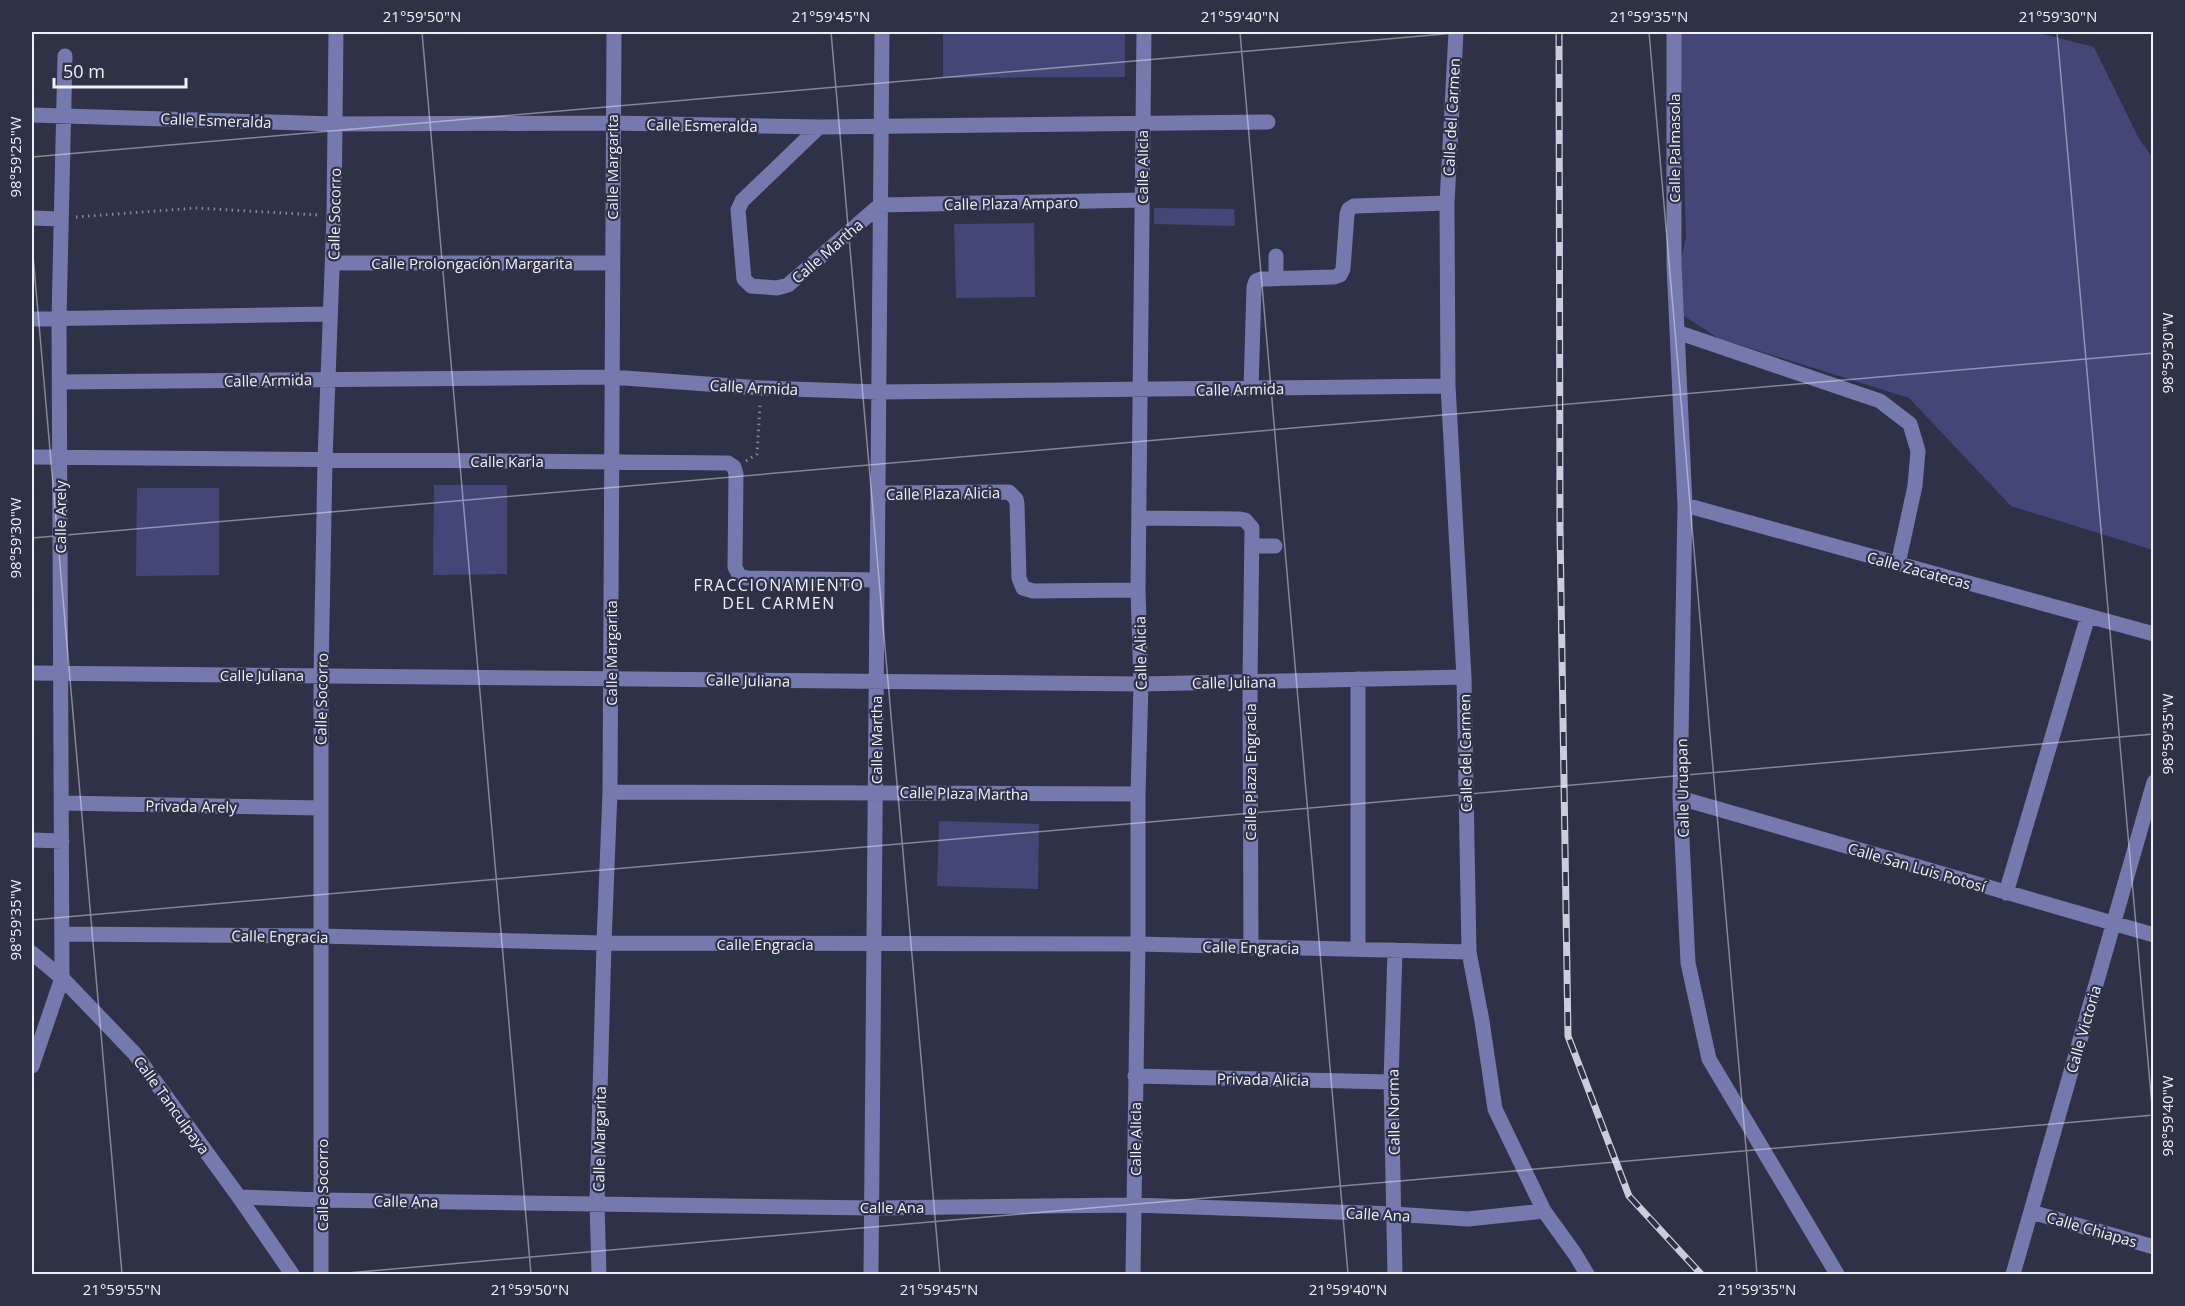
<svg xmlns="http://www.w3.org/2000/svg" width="2185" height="1306" viewBox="0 0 2185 1306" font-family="'Open Sans',sans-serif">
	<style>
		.green { fill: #444677 }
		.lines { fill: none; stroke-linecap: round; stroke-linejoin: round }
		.path { stroke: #888a9b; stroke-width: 3; stroke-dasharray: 1.5 4.5; stroke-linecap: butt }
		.minor { stroke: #7579ad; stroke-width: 15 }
		.rail-casing { stroke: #cbcdda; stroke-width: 7 }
		.rail { stroke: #2f3147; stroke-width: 4.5; stroke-dasharray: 14; stroke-linecap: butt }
		.ticks { fill: none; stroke: #eff1fc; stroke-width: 1.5; stroke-opacity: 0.45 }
		.labels { text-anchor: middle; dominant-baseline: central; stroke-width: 4.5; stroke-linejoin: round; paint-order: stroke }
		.street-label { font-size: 15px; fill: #eff1fc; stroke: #2f3147 }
		.neighbourhood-label { font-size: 16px; letter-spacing: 1.5px; fill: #eff1fc; stroke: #2f3147 }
		.neatline { fill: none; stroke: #eff1fc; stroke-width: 2 }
		.ticks-label { font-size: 15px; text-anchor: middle; fill: #eff1fc }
	</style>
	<rect width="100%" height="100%" fill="#2f3147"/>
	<path class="green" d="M943 32H1125V77L943 78Z
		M1680 32H2035L2094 47 2139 139 2153 158V550L2011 506 1909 398 1718 338 1684 316 1678 275 1686 237Z
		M1154 208 1234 209 1235 226 1154 224Z
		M1034 223 1035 297 956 298 954 224Z
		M434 485H507V574L433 575Z
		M137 488H219V575L136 576Z
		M939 821 1039 824 1038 889 937 886Z"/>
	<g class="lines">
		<path class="path" d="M76 217 196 208 318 215
			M746 461 757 454 760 405"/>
		<path class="minor" d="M1674 32V264L1685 505 1680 798 1688 963 1709 1059 1837 1274
			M32 115 335 124 612 123 819 127 1268 122
			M819 127 742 201 738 210 744 279 751 286 777 288 788 285 880 205 1142 200
			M1447 203 1456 32
			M32 218 61 219
			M333 263H612
			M1276 279V256
			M32 319 330 314
			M1677 332 1880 401 1910 424 1918 451 1915 486 1898 564
			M60 382 611 377 761 388 879 392 1448 386
			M1251 389 1254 287 1256 281 1261 279 1334 277 1340 275 1343 269 1347 214 1349 209 1354 206 1447 203 1448 386 1464 677 1469 952 1482 1021 1495 1109 1544 1211 1575 1254 1587 1274
			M32 457 728 463 734 467 736 474 735 567 739 575 746 578 877 580
			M878 493 1009 492 1016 499 1017 504 1019 578 1023 588 1033 591 1138 590
			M1685 505 2154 634
			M1139 518 1240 519 1245 520 1252 528 1250 681 1251 948
			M1253 546H1275
			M32 673 1141 684 1464 677
			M1358 679V949
			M610 792 1138 794
			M1680 798 2154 935
			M62 803 320 808
			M32 840 62 841
			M2006 893 2088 616
			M62 934 320 936 604 943 1138 944 1469 952
			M1395 950 1391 1082 1395 1274
			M32 953 62 978 135 1054 239 1197 292 1274
			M32 1066 62 978 59 319 65 56
			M1135 1076 1391 1082
			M239 1197 322 1200 872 1208 1134 1205 1394 1214 1468 1219 1544 1211
			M2031 1212 2154 1247
			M321 1274V676L325 460 334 216 336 32
			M599 1274 597 1203 604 943 610 792 614 32
			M871 1274 882 32
			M1133 1274 1138 944V794L1141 684 1138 590 1144 32
			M2013 1274 2154 782"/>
		<g class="rail-casing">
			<path id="rail" d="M1559 32 1560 529 1568 1036 1629 1196 1701 1274"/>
		</g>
		<use href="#rail" class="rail"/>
	</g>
	<path class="ticks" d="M422 32 531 1274M831 32 940 1274M1240 32 1348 1274M1649 32 1757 1274M2057 32 2154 1129M32 157 1467 32M32 244 122 1274M32 538 2154 353M32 920 2154 734M336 1274 2154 1115"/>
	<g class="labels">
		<g class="street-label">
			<text transform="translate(1451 117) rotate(-87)">Calle del Carmen</text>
			<text transform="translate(216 120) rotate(2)">Calle Esmeralda</text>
			<text transform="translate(702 125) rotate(1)">Calle Esmeralda</text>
			<text transform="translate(1674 148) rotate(-90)">Calle Palmasola</text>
			<text transform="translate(612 167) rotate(-90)">Calle Margarita</text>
			<text transform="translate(1142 167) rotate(-90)">Calle Alicia</text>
			<text transform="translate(1011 203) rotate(-1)">Calle Plaza Amparo</text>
			<text transform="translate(334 214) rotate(-89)">Calle Socorro</text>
			<text transform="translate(827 251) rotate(-41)">Calle Martha</text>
			<text x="472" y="263">Calle Prolongación Margarita</text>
			<text transform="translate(268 380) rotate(-1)">Calle Armida</text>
			<text transform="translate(754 387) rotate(3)">Calle Armida</text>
			<text transform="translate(1240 389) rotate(-1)">Calle Armida</text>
			<text x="507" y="461">Calle Karla</text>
			<text transform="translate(943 493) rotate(-1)">Calle Plaza Alicia</text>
			<text transform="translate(60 517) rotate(-90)">Calle Arely</text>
			<text transform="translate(1919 570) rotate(15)">Calle Zacatecas</text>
			<text transform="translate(611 653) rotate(-90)">Calle Margarita</text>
			<text transform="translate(1140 653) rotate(-91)">Calle Alicia</text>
			<text x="262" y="675">Calle Juliana</text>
			<text transform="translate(748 680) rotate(1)">Calle Juliana</text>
			<text transform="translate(1234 682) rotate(-1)">Calle Juliana</text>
			<text transform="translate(321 699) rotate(-89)">Calle Socorro</text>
			<text transform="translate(876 740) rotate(-90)">Calle Martha</text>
			<text transform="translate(1465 753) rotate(-91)">Calle del Carmen</text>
			<text transform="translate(1250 772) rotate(-90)">Calle Plaza Engracia</text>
			<text transform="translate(1682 788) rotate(-91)">Calle Uruapan</text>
			<text transform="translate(964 793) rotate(1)">Calle Plaza Martha</text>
			<text transform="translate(191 806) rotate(1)">Privada Arely</text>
			<text transform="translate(1917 867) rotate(16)">Calle San Luis Potosí</text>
			<text transform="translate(280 936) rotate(1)">Calle Engracia</text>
			<text x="765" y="944">Calle Engracia</text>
			<text transform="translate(1251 947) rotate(1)">Calle Engracia</text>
			<text transform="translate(2083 1029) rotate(-74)">Calle Victoria</text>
			<text transform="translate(1263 1079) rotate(1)">Privada Alicia</text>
			<text transform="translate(172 1105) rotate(54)">Calle Tanculpaya</text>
			<text transform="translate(1393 1112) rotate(-91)">Calle Norma</text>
			<text transform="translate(599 1139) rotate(-89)">Calle Margarita</text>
			<text transform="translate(1135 1139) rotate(-90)">Calle Alicia</text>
			<text transform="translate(322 1185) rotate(-90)">Calle Socorro</text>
			<text transform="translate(406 1201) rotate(1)">Calle Ana</text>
			<text x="892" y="1207">Calle Ana</text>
			<text transform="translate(1378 1214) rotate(3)">Calle Ana</text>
			<text transform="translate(2092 1229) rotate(16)">Calle Chiapas</text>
		</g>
		<g class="neighbourhood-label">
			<text x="779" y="585">FRACCIONAMIENTO<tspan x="779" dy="18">DEL CARMEN</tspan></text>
		</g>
	</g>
	<rect width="2185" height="1306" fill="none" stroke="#2f3147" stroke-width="66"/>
	<path d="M54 78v9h132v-9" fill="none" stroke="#eff1fc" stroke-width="3"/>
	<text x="63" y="78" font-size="18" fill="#eff1fc" stroke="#2f3147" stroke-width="4.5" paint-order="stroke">50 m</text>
	<rect x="33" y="33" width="2119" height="1240" class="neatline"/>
	<g class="ticks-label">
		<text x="422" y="22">21°59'50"N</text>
		<text x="831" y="22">21°59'45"N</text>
		<text x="1240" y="22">21°59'40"N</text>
		<text x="1649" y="22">21°59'35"N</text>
		<text x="2058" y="22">21°59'30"N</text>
		<text transform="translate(16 157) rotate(-90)" y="5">98°59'25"W</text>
		<text transform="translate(2168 353) rotate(-90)" y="5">98°59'30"W</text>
		<text transform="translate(16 538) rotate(-90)" y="5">98°59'30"W</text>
		<text transform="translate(2168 734) rotate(-90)" y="5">98°59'35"W</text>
		<text transform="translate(16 920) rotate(-90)" y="5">98°59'35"W</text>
		<text transform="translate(2168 1116) rotate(-90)" y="5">98°59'40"W</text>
		<text x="122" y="1295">21°59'55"N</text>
		<text x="530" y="1295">21°59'50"N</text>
		<text x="939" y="1295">21°59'45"N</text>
		<text x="1348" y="1295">21°59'40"N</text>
		<text x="1757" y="1295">21°59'35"N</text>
	</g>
</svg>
